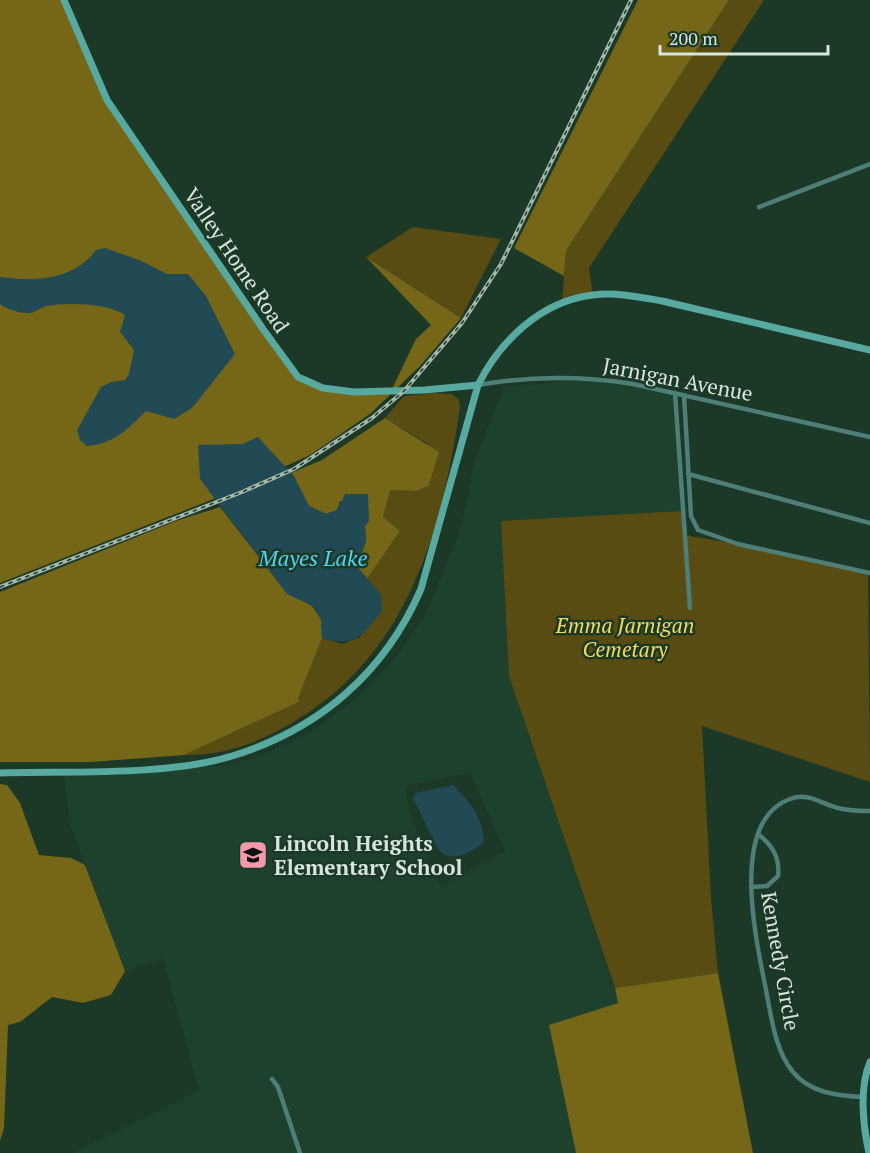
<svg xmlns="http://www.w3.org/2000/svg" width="870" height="1153" viewBox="0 0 870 1153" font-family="'PT Serif',serif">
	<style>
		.built { fill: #1d412c; fill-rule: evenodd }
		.green { fill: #584c13 }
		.forest { fill: #766618 }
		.water { fill: #224a54 }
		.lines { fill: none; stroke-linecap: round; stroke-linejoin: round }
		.street { stroke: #4d7e78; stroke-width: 4.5 }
		.secondary { stroke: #58a99f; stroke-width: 7 }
		.rail-casing { stroke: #a4b8ac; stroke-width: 4 }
		.rail { stroke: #1c3827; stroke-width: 1.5; stroke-dasharray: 4.5; stroke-linecap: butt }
		.labels { text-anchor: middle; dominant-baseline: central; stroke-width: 5; stroke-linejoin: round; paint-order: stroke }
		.street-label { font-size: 21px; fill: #d5e6db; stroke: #1c3827 }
		.park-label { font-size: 21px; font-style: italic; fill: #f6db59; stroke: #1c3827 }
		.poi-label { font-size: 21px; font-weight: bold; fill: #d5e6db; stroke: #1c3827; text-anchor: start }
		.water-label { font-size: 22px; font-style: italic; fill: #50d3f0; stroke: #1c3827 }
	</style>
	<rect width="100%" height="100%" fill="#1c3827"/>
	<path class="built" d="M578 380 600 381 675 393 682 511 501 521 509 676 619 1003 549 1025 576 1153H74L199 1091 163 958 125 971 70 824 63 771 229 765 266 754 310 732 357 698 396 657 425 615 460 531 475 459 504 387ZM470 773 505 851 441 887 421 845 408 804 406 786Z"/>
	<path class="green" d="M729 0H764L589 268 593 295 562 303 566 251Z
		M413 227 501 239 461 318 366 257Z
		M436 393 452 394 459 400 460 407C442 530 409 653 295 721 260 742 225 756 184 755L299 702 297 699 322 638 342 644 360 637 381 595 367 579 400 531 382 517 390 490 417 491 428 444 385 418 404 396Z
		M682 511 684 535 738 544 868 573 870 782 702 726 711 898 718 973 615 988 509 676 501 521Z"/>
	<path class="forest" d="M0 0H64L95 77 298 377 323 388 391 391 416 339 431 325 366 257 461 318 420 366 370 414 310 455 211 500 0 583Z
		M638 0H729L566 251 564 276 514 248Z
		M385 418 439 452 429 485 417 491 390 490 383 517 400 531 367 579 357 566 366 541 365 525 340 501 337 510 326 514 309 506 291 473 322 460Z
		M220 507 287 593 312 606 321 619 322 638 298 698 299 702 184 755 91 762H0V592L176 521Z
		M0 784 7 785 20 803 39 855 71 858 85 865 125 971 111 995 83 1003 52 997 20 1022 8 1025 4 1128 0 1141Z
		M718 973 753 1153H576L549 1025 618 1003 615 988Z"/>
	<path class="water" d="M105 248 139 260 167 274H188L206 296 235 354 192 408 174 419 146 411C128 429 114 444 87 446L80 440 77 430 101 387 111 382 125 380 129 374 134 350 120 332 125 315C108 303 67 302 47 306 41 307 36 312 30 313 23 314 5 309 0 304V277C35 282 74 280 96 250Z
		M258 437 294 476 309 506 326 514 337 510 345 494H368L369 521 365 526 366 541 357 566 381 595 382 611C361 637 356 647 322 638L321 619 313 606 287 594 200 479 198 445 242 444Z
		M453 785C468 799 487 823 483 844 467 854 448 866 436 845L413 798 416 793Z"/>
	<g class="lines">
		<path class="street" d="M759 207 870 164
			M478 385C529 376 582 376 633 384L870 437
			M675 393 690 608
			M684 395 691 516 698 530 738 544 870 573
			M688 474 870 523
			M751 887 767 886 778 876C780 858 773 846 759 835
			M272 1079 278 1087 300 1153
			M864 1097C838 1096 810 1093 793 1072 774 1049 771 1014 765 985 756 939 729 821 790 799 809 792 821 804 838 808 849 811 859 811 870 811"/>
		<path class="secondary" d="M64 0 107 100 263 329 298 377 323 388 354 392 425 390 478 385
			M0 773C70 771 167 776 232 756 320 729 385 672 421 589L478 385C500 341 541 301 593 295 616 292 639 297 662 301L870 350
			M869 1153C863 1126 859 1088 870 1062"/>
		<g class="rail-casing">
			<path id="rail" d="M0 587 242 492 294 469 372 418 404 391 462 323 501 264 631 0"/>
		</g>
		<use href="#rail" class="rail"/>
	</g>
	<defs>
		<g id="school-square" transform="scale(1.5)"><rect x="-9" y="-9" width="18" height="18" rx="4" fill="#f39aa9" stroke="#1c3827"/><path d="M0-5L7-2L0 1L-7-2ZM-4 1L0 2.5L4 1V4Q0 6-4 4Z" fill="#111"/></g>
	</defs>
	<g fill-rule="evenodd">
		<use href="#school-square" x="253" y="855"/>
	</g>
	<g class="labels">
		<g class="street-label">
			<text transform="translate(237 260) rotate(56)">Valley Home Road</text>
			<text transform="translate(678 379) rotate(11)">Jarnigan Avenue</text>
			<text transform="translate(781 961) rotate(80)">Kennedy Circle</text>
		</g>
		<g class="park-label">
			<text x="625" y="625">Emma Jarnigan<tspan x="625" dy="24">Cemetary</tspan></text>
		</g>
		<g class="poi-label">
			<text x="274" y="843">Lincoln Heights<tspan x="274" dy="24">Elementary School</tspan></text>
		</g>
		<g class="water-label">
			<text x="313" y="557">Mayes Lake</text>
		</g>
	</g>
	<path d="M660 45v9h168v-9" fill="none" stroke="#d5e6db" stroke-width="3"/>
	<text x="669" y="45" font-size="18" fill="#d5e6db" stroke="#1c3827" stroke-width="4.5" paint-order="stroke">200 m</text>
</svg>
